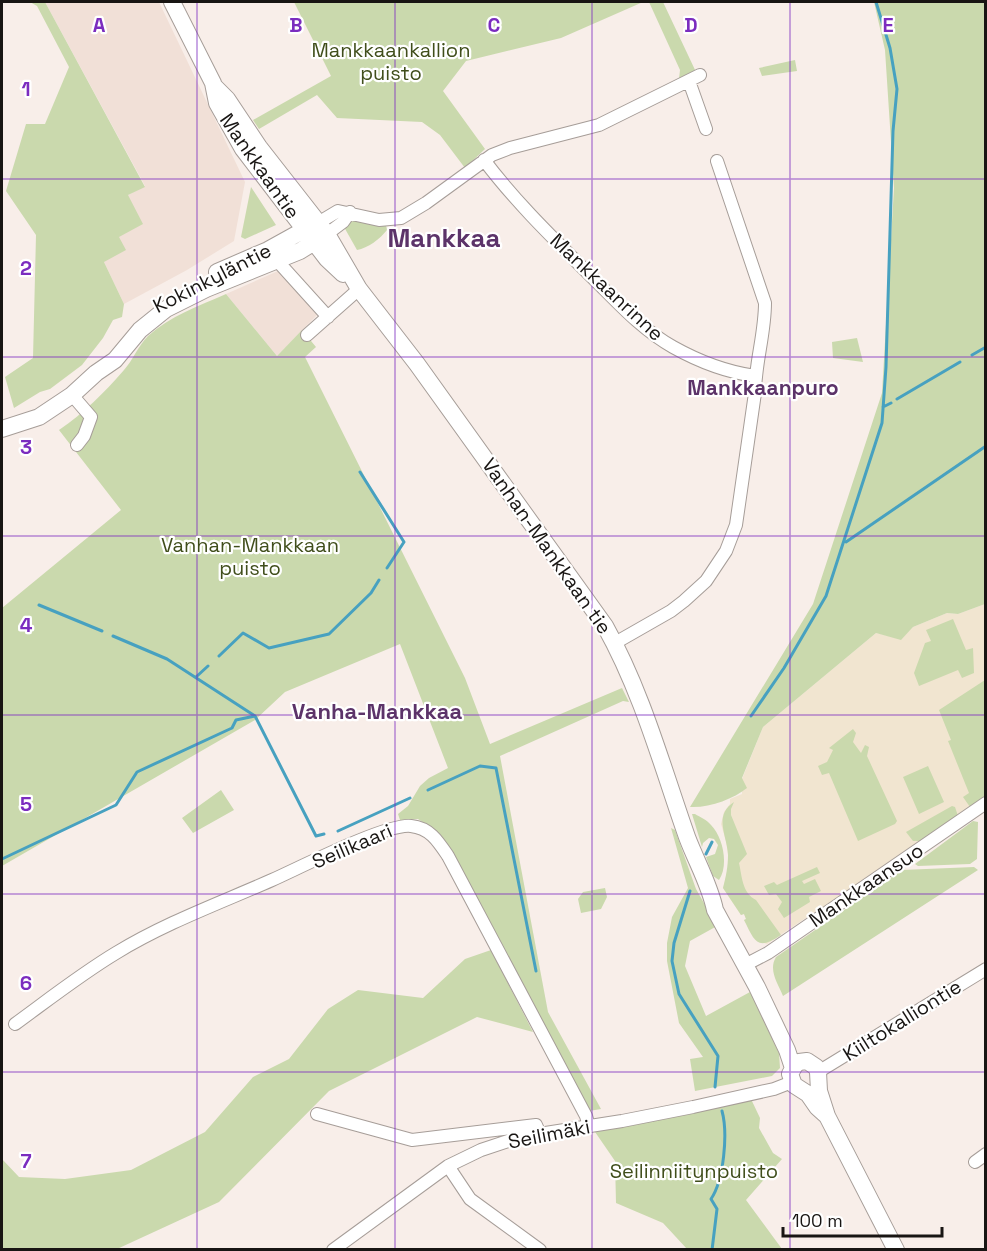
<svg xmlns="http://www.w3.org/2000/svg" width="987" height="1251" viewBox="0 0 987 1251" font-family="'Space Grotesk',sans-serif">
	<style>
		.built { fill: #f1e0d7 }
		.education { fill: #f1e5d0 }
		.green { fill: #cad9ad }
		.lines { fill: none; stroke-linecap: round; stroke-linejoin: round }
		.stream { stroke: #47a1c0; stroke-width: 3 }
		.street-casing { stroke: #a69d98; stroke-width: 14 }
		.secondary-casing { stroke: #a69d98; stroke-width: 18 }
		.street { stroke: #fff; stroke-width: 12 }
		.secondary { stroke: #fff; stroke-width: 16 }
		.grid { fill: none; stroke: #7b2cbf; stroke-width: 1.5; stroke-opacity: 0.55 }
		.labels { text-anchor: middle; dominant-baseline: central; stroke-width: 4.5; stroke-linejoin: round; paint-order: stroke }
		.park-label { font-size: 20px; fill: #404e1b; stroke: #fff }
		.street-label { font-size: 20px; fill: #181513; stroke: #fff }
		.neighbourhood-label { font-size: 21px; font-weight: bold; fill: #5c3369; stroke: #fff }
		.quarter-label { font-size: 22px; font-weight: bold; fill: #5c3369; stroke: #fff }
		.district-label { font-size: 26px; font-weight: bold; fill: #5c3369; stroke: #fff }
		.grid-label { font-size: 20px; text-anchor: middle; font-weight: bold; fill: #7b2cbf; stroke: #fff; stroke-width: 4.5; stroke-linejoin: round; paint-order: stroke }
	</style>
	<rect width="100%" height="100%" fill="#f8eee9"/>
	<path class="built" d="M45 2H159L245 182 234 241 187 270 124 304 104 262 119 237 128 195 145 186Z
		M278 271 279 273 282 272 317 315 277 356 226 294Z"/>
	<path class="education" d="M985 604V797L818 913 816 911 767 944 757 941 744 920 746 919 744 914 741 915 723 888 728 870V853L726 841 721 824 724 812 730 804V799L742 794V779L763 727 876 633 901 639 913 627 947 613 958 614Z"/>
	<path class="green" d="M30 2H45L145 187 128 195 143 224 119 237 126 250 104 262 124 304 122 317 113 320 103 338 82 365 50 389 40 392 14 408 5 377 33 358 36 235 6 191 26 124H45L69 67 37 6Z
		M294 2H643L561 38 466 61 443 91 485 149 465 168 440 135 422 122 337 118 317 95 259 129 253 120 331 76Z
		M649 2H663L696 72 679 79 680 70Z
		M874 2H985V604L958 614 947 613 913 627 901 640 876 633 763 727 742 778 747 788C733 799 710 808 690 807L813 604 882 393 894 188 885 50Z
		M795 60 797 71 762 76 759 68Z
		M251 187 276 225 245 239 241 237Z
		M356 220 386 225 387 230C380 239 368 248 357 250L344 227 348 223Z
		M226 294 277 356 302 330 316 347 305 357 465 678 490 744 622 688 629 702 623 701 500 756 548 1012 601 1109 589 1111 440 834 418 819 400 820 398 814 408 806 420 786 429 778 448 768 400 644 285 692 255 720 2 866V608L121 510 59 430C84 413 104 393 124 370 133 360 138 346 148 336 170 316 199 306 226 294Z
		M857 338 863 362 833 358 832 342Z
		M953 619 966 650 973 648 974 673 962 678 958 670 919 686 914 673 925 643 931 641 926 630Z
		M985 680V797L970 807 963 797 969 793 948 741 951 740 939 710Z
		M853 729 856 733 853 742 861 753 865 745 869 747 867 756 897 821 895 824 858 841 829 773 822 775 818 766 827 762 833 750 829 748Z
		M928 766 944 802 919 814 903 777Z
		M221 790 234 810 193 833 182 818Z
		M734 802 731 809V815L747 854 739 863C742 876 742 893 756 900L781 935C757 951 755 942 744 920L746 919 744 914 741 915 723 888C726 876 728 867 728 855 727 835 713 816 734 802Z
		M952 806 955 807 958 816 922 841H913L906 832Z
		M692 814H695C700 817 707 820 711 825 723 837 729 865 719 880L713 876 706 857 715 854 718 845 714 839 709 838 703 843 702 847Z
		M973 821 978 822 977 859 970 864 918 866 915 864Z
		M671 828 675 830 696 889 717 926 690 941 685 966 706 1016 750 992 779 1053 780 1068 772 1076 695 1091 690 1059 703 1057 679 1023 667 961V943L672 917 688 888Z
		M817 867 820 873 802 881 804 884 815 879 821 891 809 897 810 902 784 918 778 909 782 902 776 894 769 895 764 886 774 882 777 885Z
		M974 867 978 870 783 996C778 984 768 970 776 957L902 870Z
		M605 888 607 897 601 909 581 913 578 899 583 892Z
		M491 950 533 1032 477 1017 329 1091 219 1202 117 1249H2V1159L19 1177 65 1179 131 1170 205 1132 253 1077 289 1059 328 1009 358 990 423 998 465 959Z
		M751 1099 760 1118 759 1128 773 1153 782 1159 746 1200 782 1249H687L663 1223 616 1203 615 1161 593 1129Z"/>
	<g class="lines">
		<path class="stream" d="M972 355 986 347
			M897 399 960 362
			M883 407 891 403
			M360 472 404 542 387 568
			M846 542 986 446
			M39 605 102 631
			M113 636 167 659 255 716 316 836 324 834
			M219 656 243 633 269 648 329 634 371 593 379 580
			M196 677 208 666
			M751 716 784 668 826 596 882 423 886 367 893 131 897 89 890 48 876 2
			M428 790 480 766 496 768 536 971
			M338 831 410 798
			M706 854 712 842
			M2 859 116 805 137 772 232 728 236 720 255 716
			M690 891 674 943 672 961 679 994 718 1056 715 1087
			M712 1250 717 1209 711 1199C724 1180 728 1133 722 1111"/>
		<g class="street-casing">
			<path id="street" d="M689 81 706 129
				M484 160C517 204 558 243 597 282 620 305 644 331 673 347 698 361 727 372 755 376
				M318 223 338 211 379 220 401 218 426 203 492 155 510 148 599 125 700 75
				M327 234 343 222 350 212
				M272 255 328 317
				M307 335 359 289
				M72 395 91 417 84 436 77 445
				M615 643 671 611 684 601 706 581 726 551 736 525 755 393C755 363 765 334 765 303L717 161
				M745 965 768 953 986 803
				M15 1024C48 1000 81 974 116 953 165 923 220 903 272 880 299 868 387 823 411 826 430 828 438 841 448 856L586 1116 589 1126
				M818 1072 986 969
				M317 1114 412 1140 536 1125 540 1134
				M975 1162 986 1154
				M448 1166 470 1199 540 1250
				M333 1250 448 1166 481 1150 520 1137 622 1121 693 1107 774 1089 792 1082"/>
		</g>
		<g class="secondary-casing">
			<path id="secondary" d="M172 2 213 83 217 103 243 149 327 259 343 274
				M214 86 227 99 259 147 327 234 359 289 417 364 605 626C642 692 662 766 687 837 696 861 710 885 715 910L757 987 787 1050 793 1068
				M217 272 268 250 315 224
				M2 429 39 417 72 395 96 373 115 360 140 330 166 309 206 289 300 251 327 234
				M827 1116 817 1107 808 1094 794 1085 790 1074 795 1065 799 1062 807 1061 816 1067 818 1072 819 1091 827 1116 896 1250"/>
		</g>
		<use href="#street" class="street"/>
		<use href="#secondary" class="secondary"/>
	</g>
	<path class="grid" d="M197 2V1250M395 2V1250M592 2V1250M790 2V1250M2 179H986M2 357H986M2 536H986M2 715H986M2 894H986M2 1072H986"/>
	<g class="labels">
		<g class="park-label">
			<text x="391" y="50">Mankkaankallion<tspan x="391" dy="23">puisto</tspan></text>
			<text x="250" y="545">Vanhan-Mankkaan<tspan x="250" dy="23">puisto</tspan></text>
			<text x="694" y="1171">Seilinniitynpuisto</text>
		</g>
		<g class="street-label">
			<text transform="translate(260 166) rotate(55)">Mankkaantie</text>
			<text transform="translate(212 278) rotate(-27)">Kokinkyläntie</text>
			<text transform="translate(607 287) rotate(43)">Mankkaanrinne</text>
			<text transform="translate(547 546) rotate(55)">Vanhan-Mankkaan tie</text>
			<text transform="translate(352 846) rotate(-23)">Seilikaari</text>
			<text transform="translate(866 885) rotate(-34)">Mankkaansuo</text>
			<text transform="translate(902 1020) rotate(-32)">Kiiltokalliontie</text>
			<text transform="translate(549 1134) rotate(-11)">Seilimäki</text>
		</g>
		<g class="neighbourhood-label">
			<text x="763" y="387">Mankkaanpuro</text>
		</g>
		<g class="quarter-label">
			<text x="377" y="711">Vanha-Mankkaa</text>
		</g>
		<g class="district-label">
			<text x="444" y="238">Mankkaa</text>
		</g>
	</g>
	<g class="grid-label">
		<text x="99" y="32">A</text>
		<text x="296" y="32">B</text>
		<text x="494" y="32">C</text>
		<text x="691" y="32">D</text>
		<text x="888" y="32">E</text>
		<text x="26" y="96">1</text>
		<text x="26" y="275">2</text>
		<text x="26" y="454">3</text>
		<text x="26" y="632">4</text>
		<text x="26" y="811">5</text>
		<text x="26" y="990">6</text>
		<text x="26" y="1168">7</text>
	</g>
	<rect width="987" height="1251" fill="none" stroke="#181513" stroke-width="6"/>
	<path d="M783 1227v9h159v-9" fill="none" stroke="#181513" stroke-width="3"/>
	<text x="792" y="1227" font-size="18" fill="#181513" stroke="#ffffff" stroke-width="4.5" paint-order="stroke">100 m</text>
</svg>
